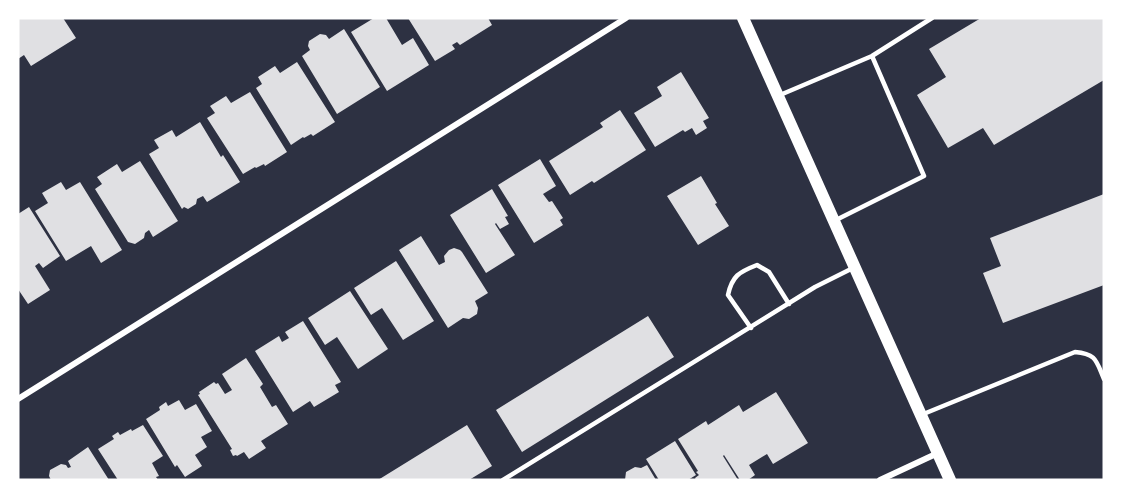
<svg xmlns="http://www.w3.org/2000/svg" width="1122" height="498" viewBox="0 0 1122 498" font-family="Helvetica,sans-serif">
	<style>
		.building { fill: #e0e0e3 }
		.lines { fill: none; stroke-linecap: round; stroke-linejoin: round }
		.service { stroke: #fff; stroke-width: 4.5 }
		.minor { stroke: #fff; stroke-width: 6 }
		.secondary { stroke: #fff; stroke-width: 12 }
	</style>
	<rect width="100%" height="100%" fill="#2d3142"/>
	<path class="building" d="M18 18H63L76 38 31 66 24 55 18 59Z
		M374 18H386L402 45 413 38 429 65 387 91 351 32Z
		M408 18H488L492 25 460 45 457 42 452 45 455 49 435 61Z
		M981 18H1104V80L994 145 983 128 948 148 917 95 946 77 929 49Z
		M344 29 380 87 337 114 302 56 310 50 308 46 309 41 320 34 326 35 329 39Z
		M297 62 335 122 313 136 311 134 304 138 303 137 291 145 256 88 262 84 258 77 275 66 280 73Z
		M681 72 709 118 703 121 707 128 696 135 692 128 685 132 683 130 655 147 634 113 662 96 657 87Z
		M250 92 287 152 265 166 264 164 256 168 255 167 243 174 207 118 215 113 210 106 226 96 231 103Z
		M620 110 646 150 594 183 592 181 570 195 549 161 603 127 600 123Z
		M200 122 221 157 223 155 240 182 207 202 203 196 197 199 196 204 188 209 184 207 182 209 149 154 159 148 154 140 172 130 176 137Z
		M540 159 556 186 543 194 549 202 552 201 563 218 560 220 563 225 534 243 498 185Z
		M140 161 178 221 153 237 149 230 145 233 144 238 135 244 128 242 95 189 102 184 97 177 117 164 122 172Z
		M701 176 717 203 715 204 729 226 698 245 667 196Z
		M61 182 66 190 80 182 122 250 101 263 91 246 66 261 35 211 48 203 42 193Z
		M492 189 508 216 505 217 509 224 500 229 496 223 495 224 515 255 486 273 450 215Z
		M1104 194V285L1003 323 983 273 1001 266 990 238Z
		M29 207 60 256 43 268 39 263 35 266 50 290 28 304 18 289V214Z
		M421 236 439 265 445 262 444 256 449 250 454 248 460 250 462 252 488 293 475 301 478 308 477 314 469 319 463 318 448 328 399 250Z
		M396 261 434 321 403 340 382 308 371 315 354 288Z
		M350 291 388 349 358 369 337 337 325 345 308 318Z
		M648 316 674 357 522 452 496 410Z
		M303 321 341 382 335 385 339 392 314 407 310 401 293 412 255 351 279 336 282 342 289 338 285 332Z
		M246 358 263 384 260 387 272 407 276 405 288 424 261 441 266 448 249 459 244 452 237 456 236 455 233 456 230 450 232 449 198 395 200 394 199 392 214 382 216 384 218 383 225 394 232 390 222 374Z
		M776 392 808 443 773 464 767 454 749 465 755 475 748 480H740L724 455 723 456 738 480H696L695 478 699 475 696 472 698 471 678 439 706 421 708 425 739 405 743 412Z
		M179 400 185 410 196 404 212 431 201 437 207 447 195 455 202 466 185 477 177 465 175 467 146 419 160 410 159 407 166 402 168 406Z
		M143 425 163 456 152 463 159 476 156 477 158 480H118L98 449 114 439 112 436 118 432 120 435 131 429 132 431Z
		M467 425 492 466 469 480H378Z
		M675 441 696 475 688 480H659L646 459Z
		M88 447 109 480H51L49 476 50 470 61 464 66 465 68 468 71 467 68 461Z
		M647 465 656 480H625L626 472 635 467 641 468Z"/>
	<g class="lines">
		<path class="service" d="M780 95 872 56 932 18
			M834 221 924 176 872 56
			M751 328 728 295C732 276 739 272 757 265L769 272 789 304
			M921 415 1075 352C1097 354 1096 361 1104 379
			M503 480 815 287 855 267"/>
		<path class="minor" d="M18 399 626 18
			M880 480 938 453"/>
		<path class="secondary" d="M743 18 950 480"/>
	</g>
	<rect width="1122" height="498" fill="none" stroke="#ffffff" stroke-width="39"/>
</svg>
